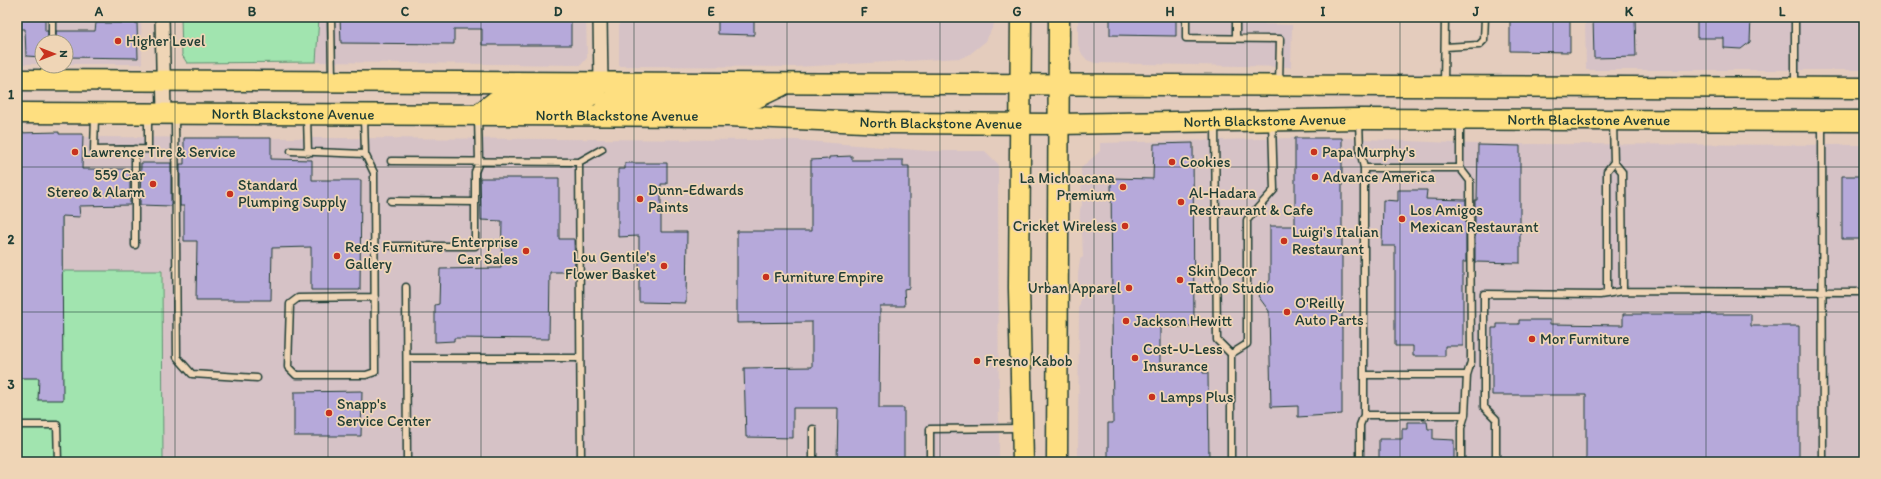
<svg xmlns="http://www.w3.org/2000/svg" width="1881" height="479" viewBox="0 0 1881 479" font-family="Itim,sans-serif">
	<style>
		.built { fill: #d6c2c6 }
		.green { fill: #a1e4af; stroke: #609072 }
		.building { fill: #b6a9da; stroke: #1f3d34 }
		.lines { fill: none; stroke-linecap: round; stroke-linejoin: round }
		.lane-casing { stroke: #1f3d34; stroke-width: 9 }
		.street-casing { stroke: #1f3d34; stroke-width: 16 }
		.primary-casing { stroke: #1f3d34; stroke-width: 23 }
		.lane { stroke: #efd5b6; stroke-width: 6 }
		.street { stroke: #efd5b6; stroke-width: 13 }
		.primary { stroke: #fedf80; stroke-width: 20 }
		.grid { fill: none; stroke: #1f3d34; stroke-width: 1; stroke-opacity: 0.55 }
		.poi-dot { fill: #c8321e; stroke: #efd5b6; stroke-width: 1.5 }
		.labels { text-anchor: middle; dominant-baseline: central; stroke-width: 3.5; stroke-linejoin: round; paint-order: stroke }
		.poi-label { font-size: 15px; fill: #1f3d34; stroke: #efd5b6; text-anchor: start }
		.street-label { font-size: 15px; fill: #1f3d34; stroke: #efd5b6 }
		.neatline { fill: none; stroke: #1f3d34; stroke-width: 1.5 }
		.grid-label { font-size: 13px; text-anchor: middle; font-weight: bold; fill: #1f3d34 }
	</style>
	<rect width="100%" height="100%" fill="#e4ccbd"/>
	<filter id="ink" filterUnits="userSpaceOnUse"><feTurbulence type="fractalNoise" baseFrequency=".025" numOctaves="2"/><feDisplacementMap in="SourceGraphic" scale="8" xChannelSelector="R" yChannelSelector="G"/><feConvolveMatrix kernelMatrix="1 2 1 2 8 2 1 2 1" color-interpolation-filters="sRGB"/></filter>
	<g filter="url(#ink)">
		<path class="built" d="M17 17H141L142 64H66V42H42V64H17Z
			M319 17H586L587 58 581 65 316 62Z
			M619 17H994V24L986 41 970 54 961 58 795 67 619 66Z
			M1078 17H1265V24L1292 25 1291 67 1095 63 1087 60 1082 54 1078 45Z
			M1585 17H1864V70H1586Z
			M62 137 796 140 928 151H985L998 164 999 462H163V271H62Z
			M1295 138H1342L1475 144 1864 145V462H1078L1079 305 1080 304V288L1078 286V275L1080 259 1083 257 1082 234 1079 232 1080 209 1082 205 1081 168 1100 151V143Z"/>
		<path class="green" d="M181 17H319L316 62 187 63 182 55Z
			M17 137H62V271H162L163 462H17Z"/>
		<path class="building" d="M17 17H45V31H48V42H42V57L26 56 25 29H17Z
			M340 17H571V45H482V29H454V44L341 43Z
			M718 17H754V35L718 34Z
			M1110 17H1176V36L1110 35Z
			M1510 17H1570V52L1510 51Z
			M1593 17H1635L1636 57 1594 58Z
			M1697 17H1751L1750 42 1741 49 1724 48V38H1697Z
			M96 23H137L138 58 66 57V42H56V31H95Z
			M59 132V134H83L82 169H130V205L79 206 80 217 62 216 63 400H38L39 378H17V133Z
			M184 138H271V159L312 160V180H361L360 290H311V247L272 248 271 300H196L197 241H184V206H180V164H184Z
			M1295 138H1342V414L1298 417V406L1271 407 1269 311 1258 296 1270 280V226H1295Z
			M1193 143 1194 327H1160V368L1203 369V373H1208L1209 462H1108V423H1113L1111 178 1153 179 1154 144Z
			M1478 145 1520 146V263L1475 262V200H1477Z
			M852 156V160H903V166H909V288L904 289 905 306H880L879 408H904V462H837L838 408H793V438L746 437 744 368 812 367V322L737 323V231H811V160L829 159V157Z
			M141 163H171V206L140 205Z
			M625 163H667V184H661V232H687L686 303 639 302V236L618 237V169H625Z
			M1842 176H1864V239H1842Z
			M480 178H559V239H574L575 272H550L549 339 454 338V341L435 342V305L439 304 440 269 501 268 502 221 481 220Z
			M1398 190H1427L1426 199 1466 200V262H1463V346H1445V356H1413V346H1395V246H1382L1383 200 1398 201Z
			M1623 314H1751V326H1799V462H1586V395H1492V328H1497V324H1519V320H1550V324L1623 325Z
			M362 391 361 436H294V392Z
			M1407 422H1427L1428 429H1433V439L1454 440V462H1379V439H1402V429H1407Z"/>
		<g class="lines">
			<g class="lane-casing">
				<path id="lane" d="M52 17V42
					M331 17 332 78
					M1186 17V38L1280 39 1279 84
					M1236 38V17
					M1445 47 1479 45 1484 40 1485 17
					M53 66V77
					M1444 83 1445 17
					M1795 85V17
					M95 117 94 150 148 149V116
					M175 117 177 357 192 374 257 378
					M307 117 308 153
					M364 118 365 154 374 173 375 372 366 375H296L288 367 290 304 298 298 375 297
					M1359 121 1360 150 1364 168V415L1360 425V462
					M1460 121V168L1470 181 1471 362 1467 375 1465 415 1461 428V462
					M1613 123 1614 162 1622 172 1623 291
					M1215 124 1217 340 1231 354V462
					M1822 124 1823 462
					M135 149V245
					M291 151 365 154
					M391 161 579 162 602 149
					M579 162 581 462
					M1364 168H1460
					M391 201 475 202
					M392 246H475V172L479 162 478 117
					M406 287 407 462
					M1607 294V171L1614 162
					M1231 354 1247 344V220L1274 190 1272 123
					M407 358H580
					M1364 375H1467
					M1364 415H1465
					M17 425H57L58 462
					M813 462V429
					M930 462V429L1019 428
					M1496 462V419L1484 407V294L1600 295 1623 291 1864 292"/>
			</g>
			<g class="street-casing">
				<path id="street" d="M162 17 164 113
					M600 17 601 83"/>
			</g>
			<g class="primary-casing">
				<g id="primary">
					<path d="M1021 17 1019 288 1023 462"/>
					<path d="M17 80 1864 88"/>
					<path id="s1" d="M17 113 729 116 886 123 1058 124 1359 119 1864 121"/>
					<path d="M478 115 496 101 583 100 593 94 601 83"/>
					<path d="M602 115C605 106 608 101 618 98H756L781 86"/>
					<path d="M1057 462 1059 17"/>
				</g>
			</g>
			<use href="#lane" class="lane"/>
			<use href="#street" class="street"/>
			<use href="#primary" class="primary"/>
		</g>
	</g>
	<path class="grid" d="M175 17V462M328 17V462M481 17V462M634 17V462M787 17V462M940 17V462M1094 17V462M1247 17V462M1400 17V462M1553 17V462M1706 17V462M17 167H1864M17 312H1864"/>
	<g class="poi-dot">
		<circle cx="118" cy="41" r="4"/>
		<circle cx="75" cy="152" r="4"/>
		<circle cx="1314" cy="152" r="4"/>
		<circle cx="1172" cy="162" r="4"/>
		<circle cx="1315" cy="177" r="4"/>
		<circle cx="153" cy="184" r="4"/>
		<circle cx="1123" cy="187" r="4"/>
		<circle cx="230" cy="194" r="4"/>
		<circle cx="640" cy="199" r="4"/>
		<circle cx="1181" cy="202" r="4"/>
		<circle cx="1402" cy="219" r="4"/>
		<circle cx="1125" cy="226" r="4"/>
		<circle cx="1284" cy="241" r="4"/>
		<circle cx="526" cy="251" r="4"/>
		<circle cx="337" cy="256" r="4"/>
		<circle cx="664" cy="266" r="4"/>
		<circle cx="766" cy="277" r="4"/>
		<circle cx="1180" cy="280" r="4"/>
		<circle cx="1129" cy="288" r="4"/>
		<circle cx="1287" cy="312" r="4"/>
		<circle cx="1126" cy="321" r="4"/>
		<circle cx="1532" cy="339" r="4"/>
		<circle cx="1135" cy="358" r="4"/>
		<circle cx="977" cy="361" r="4"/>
		<circle cx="1152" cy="397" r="4"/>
		<circle cx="329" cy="413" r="4"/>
	</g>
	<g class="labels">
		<g class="poi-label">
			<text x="126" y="41">Higher Level</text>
			<text x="83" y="152">Lawrence Tire &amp; Service</text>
			<text x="1322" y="152">Papa Murphy's</text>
			<text x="1180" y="162">Cookies</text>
			<text x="145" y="175" text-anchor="end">559 Car<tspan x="145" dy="17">Stereo &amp; Alarm</tspan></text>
			<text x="1323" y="177">Advance America</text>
			<text x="1115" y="178" text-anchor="end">La Michoacana<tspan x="1115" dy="17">Premium</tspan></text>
			<text x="238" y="185">Standard<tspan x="238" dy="17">Plumping Supply</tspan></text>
			<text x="648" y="190">Dunn-Edwards<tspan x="648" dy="17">Paints</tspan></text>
			<text x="1189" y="193">Al-Hadara<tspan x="1189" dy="17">Restraurant &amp; Cafe</tspan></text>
			<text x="1410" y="210">Los Amigos<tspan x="1410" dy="17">Mexican Restaurant</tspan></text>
			<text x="1117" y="226" text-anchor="end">Cricket Wireless</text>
			<text x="1292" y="232">Luigi's Italian<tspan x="1292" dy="17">Restaurant</tspan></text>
			<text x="518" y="242" text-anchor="end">Enterprise<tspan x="518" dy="17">Car Sales</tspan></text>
			<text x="345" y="247">Red's Furniture<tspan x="345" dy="17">Gallery</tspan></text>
			<text x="656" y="257" text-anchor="end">Lou Gentile's<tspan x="656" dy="17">Flower Basket</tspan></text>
			<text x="1188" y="271">Skin Decor<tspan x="1188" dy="17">Tattoo Studio</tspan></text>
			<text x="774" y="277">Furniture Empire</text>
			<text x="1121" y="288" text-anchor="end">Urban Apparel</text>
			<text x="1295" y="303">O'Reilly<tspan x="1295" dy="17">Auto Parts</tspan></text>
			<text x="1134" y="321">Jackson Hewitt</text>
			<text x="1540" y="339">Mor Furniture</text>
			<text x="1143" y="349">Cost-U-Less<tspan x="1143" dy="17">Insurance</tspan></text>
			<text x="985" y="361">Fresno Kabob</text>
			<text x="1160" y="397">Lamps Plus</text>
			<text x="337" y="404">Snapp's<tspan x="337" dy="17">Service Center</tspan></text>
		</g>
		<g class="street-label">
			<text stroke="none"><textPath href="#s1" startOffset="276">North Blackstone Avenue</textPath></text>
			<text stroke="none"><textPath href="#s1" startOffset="600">North Blackstone Avenue</textPath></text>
			<text stroke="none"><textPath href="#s1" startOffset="1248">North Blackstone Avenue</textPath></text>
			<text stroke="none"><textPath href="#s1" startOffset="1572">North Blackstone Avenue</textPath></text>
			<text stroke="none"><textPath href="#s1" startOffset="924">North Blackstone Avenue</textPath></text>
		</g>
	</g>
	<rect width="1881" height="479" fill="none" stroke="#efd5b6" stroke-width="44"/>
	<g transform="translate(54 54) rotate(90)"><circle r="19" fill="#efd5b6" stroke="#9c9882"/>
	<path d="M0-3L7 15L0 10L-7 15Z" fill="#c8321e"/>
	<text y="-6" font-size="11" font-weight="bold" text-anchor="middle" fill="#1f3d34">N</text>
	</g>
	<rect x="22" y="22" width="1837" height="435" class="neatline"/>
	<g class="grid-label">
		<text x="99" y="16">A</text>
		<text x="252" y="16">B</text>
		<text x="405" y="16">C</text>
		<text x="558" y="16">D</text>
		<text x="711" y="16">E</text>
		<text x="864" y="16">F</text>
		<text x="1017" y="16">G</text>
		<text x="1170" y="16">H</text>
		<text x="1323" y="16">I</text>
		<text x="1476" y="16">J</text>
		<text x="1629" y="16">K</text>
		<text x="1782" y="16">L</text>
		<text x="11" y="99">1</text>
		<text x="11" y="244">2</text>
		<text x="11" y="389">3</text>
	</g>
</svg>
